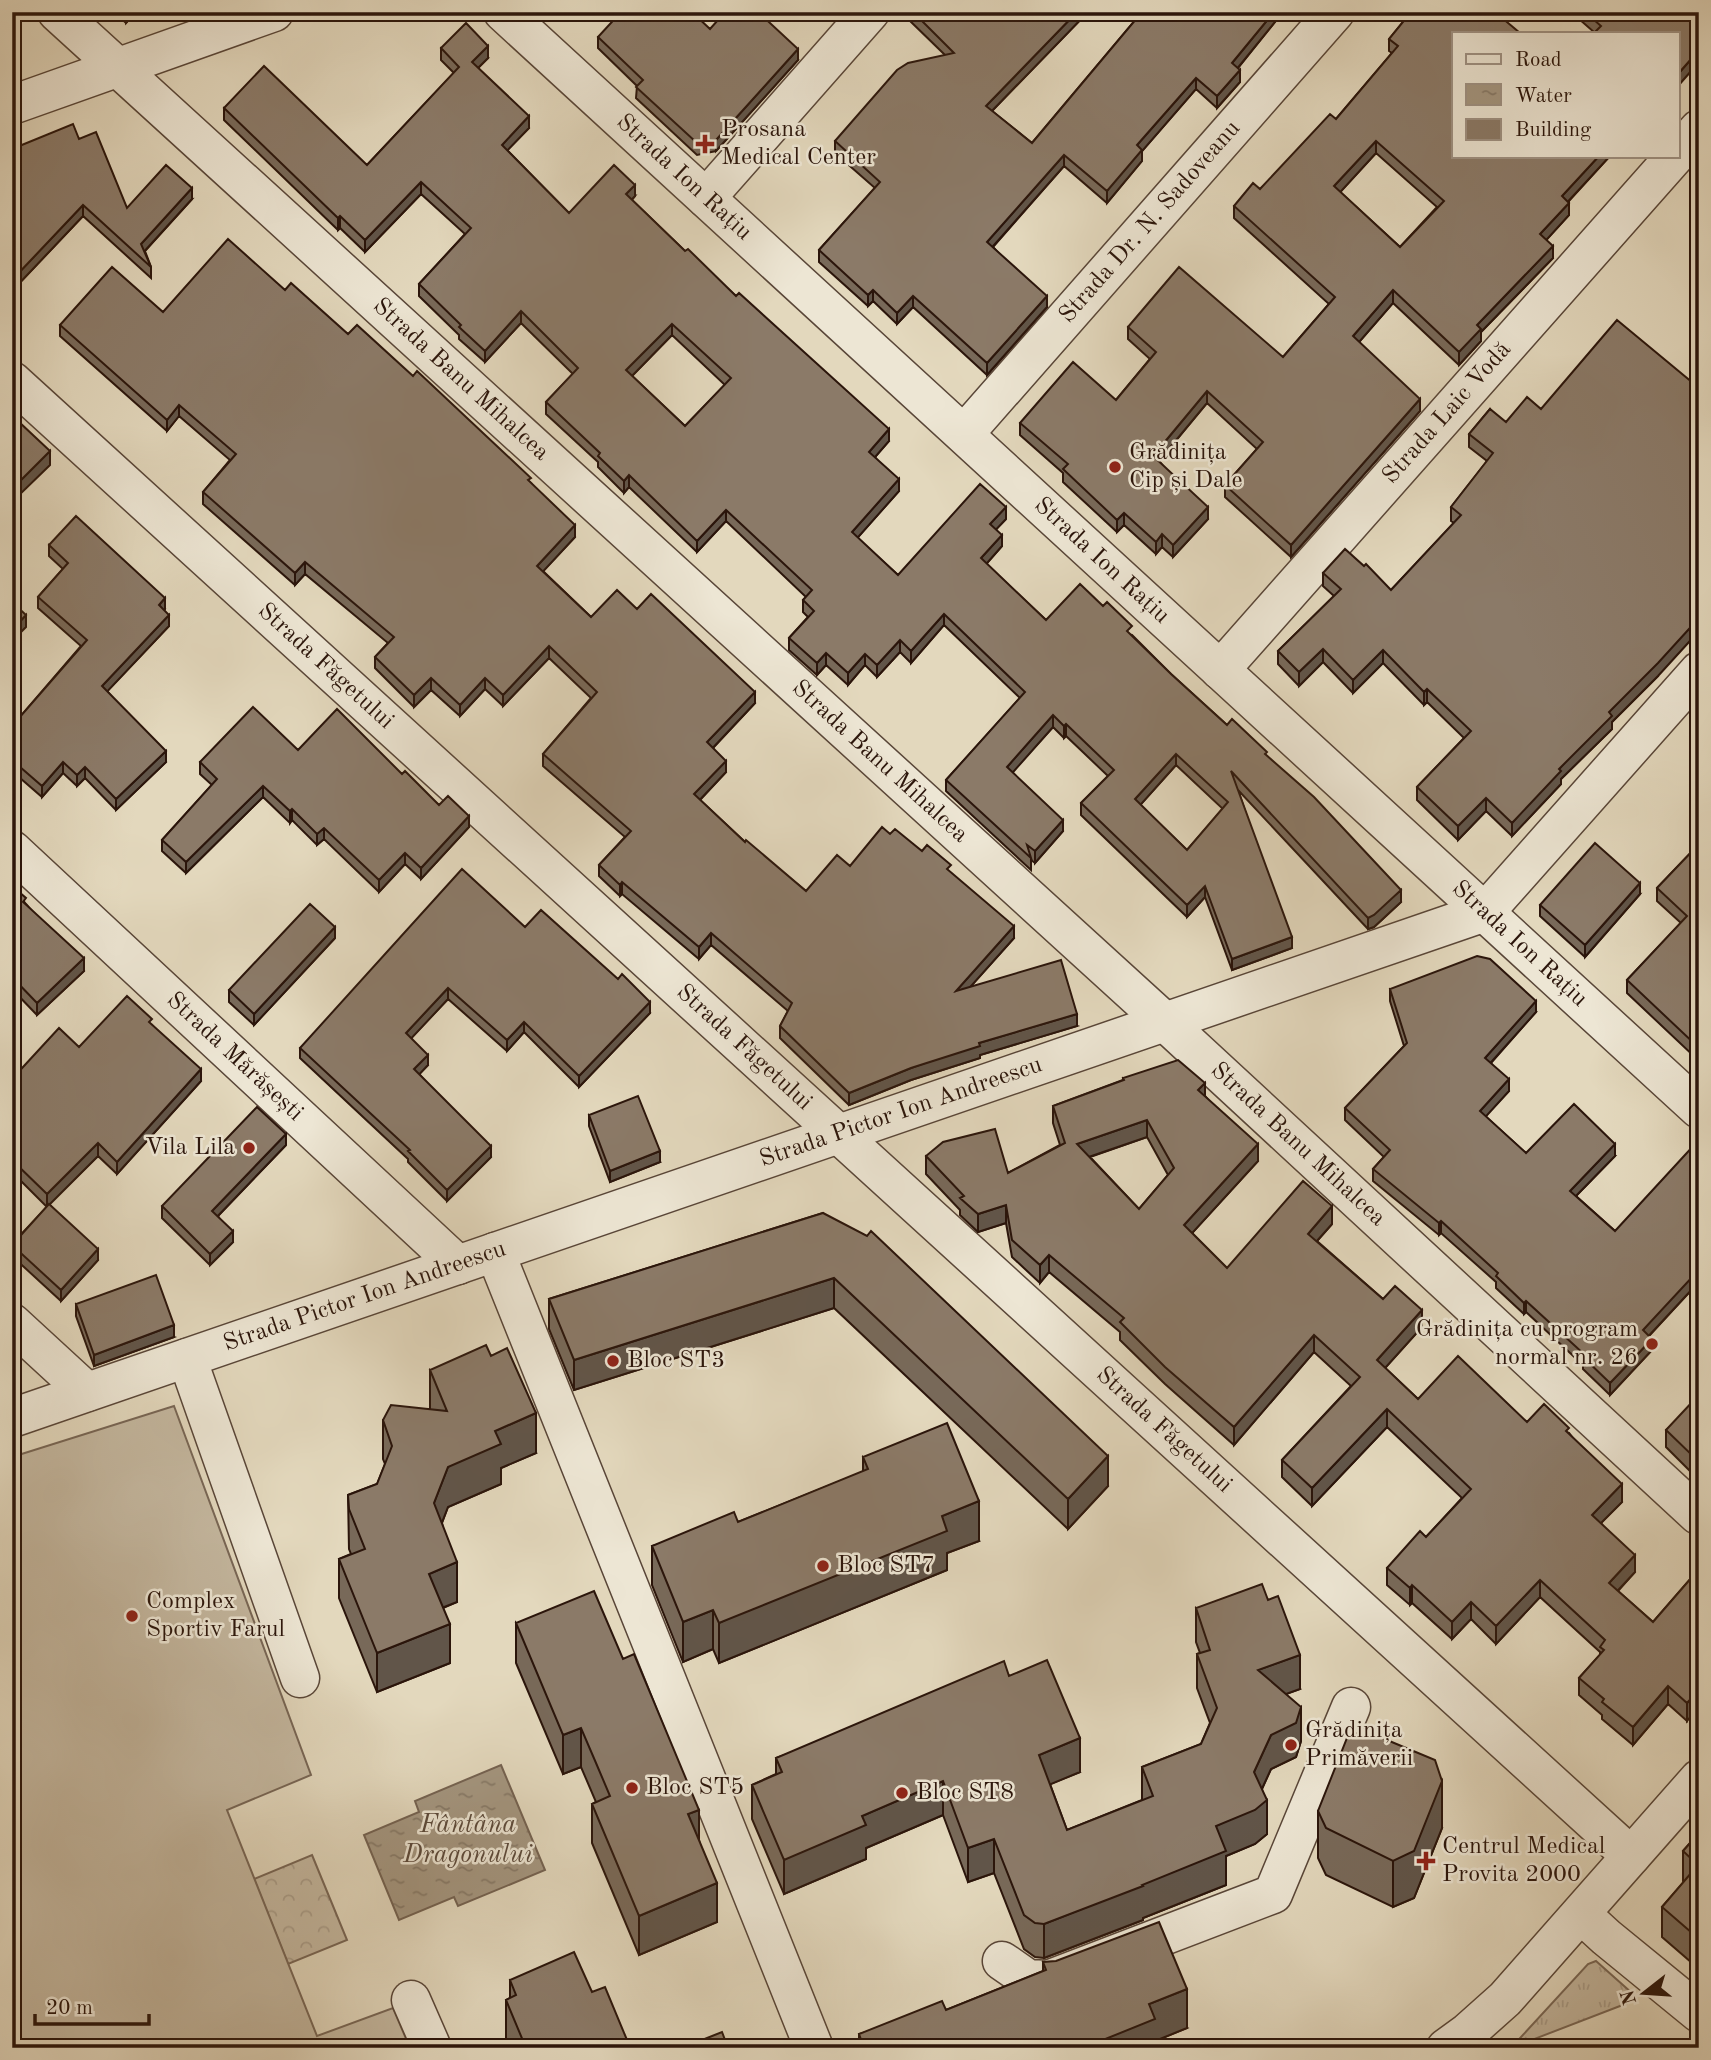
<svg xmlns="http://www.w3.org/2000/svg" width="1711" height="2060" viewBox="0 0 1711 2060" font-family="'Old Standard TT',serif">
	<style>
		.grass { fill: url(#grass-tufts); stroke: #786655; stroke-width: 2 }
		.park { fill: url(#park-crowns); stroke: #786655; stroke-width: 2 }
		.garden { fill: #c4b79f; stroke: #786655; stroke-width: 2 }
		.water { fill: url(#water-ripples); stroke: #746251; stroke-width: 2 }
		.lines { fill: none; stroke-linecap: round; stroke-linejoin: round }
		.minor-casing { stroke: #594638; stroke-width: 41 }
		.minor { stroke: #ede6d4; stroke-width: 38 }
		.wall { fill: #786959; stroke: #2b150b; stroke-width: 2; fill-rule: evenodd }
		.shaded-wall { fill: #615549; stroke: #2b150b; stroke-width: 2 }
		.building { fill: #8b7a68; stroke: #2b150b; stroke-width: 2; fill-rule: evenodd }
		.poi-dot { fill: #8f2418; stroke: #ede6d4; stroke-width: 2.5 }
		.labels { text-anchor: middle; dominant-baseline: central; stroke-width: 5; stroke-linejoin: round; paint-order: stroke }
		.poi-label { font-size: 24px; fill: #2b150b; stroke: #ede6d4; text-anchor: start }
		.street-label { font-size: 24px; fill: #2b150b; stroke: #ede6d4 }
		.water-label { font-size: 26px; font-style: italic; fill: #5b493a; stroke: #ede6d4 }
	</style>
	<defs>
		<pattern id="grass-tufts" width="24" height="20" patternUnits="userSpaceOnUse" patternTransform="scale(1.75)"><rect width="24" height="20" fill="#c4b79f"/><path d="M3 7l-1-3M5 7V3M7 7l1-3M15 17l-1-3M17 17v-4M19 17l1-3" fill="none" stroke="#a99c88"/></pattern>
		<pattern id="park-crowns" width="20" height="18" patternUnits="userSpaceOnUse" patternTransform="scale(1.75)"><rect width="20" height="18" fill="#c4b79f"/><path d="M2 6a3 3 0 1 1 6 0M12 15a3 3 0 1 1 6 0" fill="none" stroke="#a99c88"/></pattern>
		<pattern id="water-ripples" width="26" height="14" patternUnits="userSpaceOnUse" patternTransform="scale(1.75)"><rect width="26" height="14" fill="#a49680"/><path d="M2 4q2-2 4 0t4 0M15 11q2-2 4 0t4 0" fill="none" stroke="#867967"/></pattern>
	</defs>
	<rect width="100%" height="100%" fill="#e3d8bd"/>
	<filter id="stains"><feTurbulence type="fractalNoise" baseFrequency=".00286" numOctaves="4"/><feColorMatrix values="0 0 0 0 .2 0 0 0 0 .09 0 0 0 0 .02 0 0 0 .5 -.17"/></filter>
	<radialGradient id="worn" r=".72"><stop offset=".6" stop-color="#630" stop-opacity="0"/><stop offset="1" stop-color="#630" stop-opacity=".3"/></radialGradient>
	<path class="grass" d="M1596 1961 1633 1994V2001L1511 2048 1588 1964Z"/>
	<path class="park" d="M312 1855 347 1940 288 1964 254 1879Z"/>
	<path class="garden" d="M174 1406 311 1775 227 1810 317 2036 393 2008 410 2048H12V1457Z"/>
	<path class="water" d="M501 1765 545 1870 458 1906 454 1897 399 1920 364 1835 419 1812 415 1801Z"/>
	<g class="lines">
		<g class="minor-casing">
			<g id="minor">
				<path id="s1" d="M57 12 1165 1022 1698 1515"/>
				<path id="s2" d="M503 12 1699 1109"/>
				<path d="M12 105 274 12"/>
				<path d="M1678 152 1699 129"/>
				<path d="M706 198 870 12"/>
				<path id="s3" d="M12 381 1631 1856"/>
				<path id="s4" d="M964 434 1335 12"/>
				<path id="s5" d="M1220 670 1675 156"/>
				<path id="s6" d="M12 850 458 1265"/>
				<path d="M495 1252 814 2048"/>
				<path d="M12 1323 87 1392"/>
				<path d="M187 1358 300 1678"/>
				<path id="s7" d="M12 1418 1485 912 1699 671"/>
				<path d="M1581 1914 1606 1937 1699 2013"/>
				<path d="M1002 1961 1028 1979 1048 1980 1273 1894 1351 1707"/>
				<path d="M411 2000 432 2048"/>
				<path d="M1446 2048 1468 2032 1505 1999 1699 1779"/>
			</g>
		</g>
		<use href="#minor" class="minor"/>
	</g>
	<path class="wall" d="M115 12H136L126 23Z
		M907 12H1088L992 111 1032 143 1142 12H1283L1238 68 1240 82 1217 108 1196 89 1142 151V161L1107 203 1064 166 993 247 1047 307 987 375 913 307 897 324 873 301 868 306 819 262V250L875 188 835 153V141L945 55 907 18Z
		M1411 12 1454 156H1610L1568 202 1569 215 1546 240 1553 258 1481 332V341L1459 365 1393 303 1359 342 1420 411 1291 557 1225 497V485L1257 449 1207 403 1159 461 1208 519 1173 557 1162 547 1156 554 1124 525 1117 532 1063 482V473L1020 435V423L1116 400 1150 359 1128 339V327L1283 357 1329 304 1234 218V206L1260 189 1336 119 1392 53 1389 51V39ZM1376 153 1437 207 1400 247 1340 192Z
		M1571 12H1699L1595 33Z
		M710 29 798 60 716 151 697 155 636 98 637 86 598 48V37Z
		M441 48 488 58 478 68 529 128 507 150 569 213 635 196 632 200 685 251 736 296 889 441 875 457 899 491 857 538 898 575 1006 519 996 529 1002 546 986 564 1046 620 1132 635 1171 674 1227 725 1267 756 1401 902 1374 927 1368 929 1238 790 1292 948 1232 970 1205 897 1187 917 1081 815V803L1108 776 1066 736 1064 738 1053 727 1012 772 1063 831 1035 863 1031 860V870L946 791V780L1020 698 944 625 911 663 900 652 877 677 865 665 848 685 826 665 817 675 789 650V638L808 617 803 612V600L806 597 726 521 697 552 629 487 624 493 598 467V462L546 414V402L573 374 521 323 485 362 459 339V335L419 296V284L465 234 421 194 365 252 340 228 338 230 224 120V108L367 165 454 73 441 60ZM672 335 725 385 685 426 632 376ZM1176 765 1223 809 1187 850 1140 805Z
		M79 139 127 208 192 199 145 251 151 267V278L83 216 12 291V149Z
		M285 290 348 334 531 483 575 537 543 571 591 617 637 609 755 703 713 748 726 772 700 800 745 842 806 891 850 866 890 834 951 873 1014 938 970 987 1077 1026 980 1055V1058L911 1080 849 1105 780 1038V1026L788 1011 711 945 699 959 622 894 620 896 599 876V865L625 837 543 766V754L591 698 549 658 503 706 485 689 460 716 431 690 414 707 375 668V657L388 643 305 574 295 585 203 504V492L230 460 179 416 167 431 60 336V325L163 312Z
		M1490 409 1658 676 1612 722V729L1561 779V784L1512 836 1486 811 1458 840 1417 800V787L1464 738 1427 702 1424 705 1383 663 1353 693 1323 662 1299 686 1278 664V651L1334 596 1323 586V573L1391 590 1454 523 1451 521V507L1487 461 1469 447V434Z
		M49 545 165 609 164 611 169 626 107 691 166 762 116 810 85 778 77 786 63 773 42 797 12 771V726L81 646 38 608V597L63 569 49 556Z
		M298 750 402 774 439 805 469 827 421 879 405 864 379 892 324 839 317 845 292 820 290 823 263 797 186 873 162 851V840L212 785 200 774V762Z
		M1699 844V1061L1627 993V980L1681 923 1657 901V888Z
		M12 886 26 904 84 971 37 1015 12 989Z
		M1640 894 1585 957 1540 916V905Z
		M525 927 650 1013 579 1087 524 1032 507 1051 448 999 411 1038 428 1065 419 1074 491 1157 447 1201 408 1162V1159L300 1058V1048Z
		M335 938 254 1025 229 1002V990Z
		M1390 989 1536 1012 1491 1063 1509 1091 1485 1116 1526 1153 1615 1156 1576 1196 1615 1231 1696 1277V1285L1649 1336 1652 1350 1610 1395 1583 1369V1365L1526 1312 1524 1314 1496 1288V1282L1441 1233 1439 1235 1373 1181V1169L1384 1157 1345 1120V1108L1404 1046 1390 1001Z
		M152 1025 201 1081 117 1174 98 1156 49 1204 98 1260 61 1301 12 1256V1244L47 1207 12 1172V1079L79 1047Z
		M1123 1078 1205 1096 1258 1161 1192 1233 1227 1268 1332 1224 1317 1241 1383 1299 1422 1327 1385 1368 1418 1399 1527 1422 1569 1433 1622 1502 1601 1523 1635 1572 1618 1591 1653 1622 1699 1569 1687 1721 1668 1704 1633 1745 1602 1719V1715L1579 1695V1678L1600 1655V1652L1540 1597 1496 1644 1471 1619 1452 1639 1412 1603 1410 1605 1387 1585V1568L1426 1537 1462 1498 1387 1427 1312 1506 1282 1477V1460L1351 1386 1314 1352 1234 1445 1165 1384 1120 1340V1332L1049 1272 1040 1283 1012 1257 1006 1223 978 1232 960 1215V1210L926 1174V1156L1008 1173 1060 1145 1053 1123V1106L1123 1080ZM1147 1137 1168 1175 1139 1209 1090 1157Z
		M589 1115 660 1162 610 1182 589 1126Z
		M286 1145 218 1216 233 1242 210 1265 162 1218V1206Z
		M823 1213 1108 1486 1068 1529 834 1308 574 1390 549 1329V1299Z
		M76 1304 174 1337 94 1366 76 1316Z
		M430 1370 536 1453 501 1468V1484L448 1507 442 1523 457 1602 443 1608 450 1663 377 1692 339 1598V1559L351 1554 349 1549 348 1495 377 1484 385 1464 383 1459V1420L430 1409Z
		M1699 1403V1480L1666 1447V1430Z
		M863 1457 979 1541 947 1553V1570L719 1663 713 1649 683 1662 652 1585V1546L738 1522 863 1472Z
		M1196 1608 1300 1689 1286 1694 1301 1741 1296 1757 1271 1769 1262 1789 1267 1834 1255 1844 1226 1856V1885L1143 1918V1920L1044 1958 1035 1957 1024 1949 994 1873 968 1882 943 1815 866 1848V1859L784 1894 752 1819V1785L776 1774V1758L1009 1676 1080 1772 1050 1784 1067 1830 1142 1800V1767L1201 1744 1210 1723 1197 1688V1654L1200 1653 1196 1642Z
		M516 1623 699 1840 717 1922 639 1955 592 1843V1804L596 1802 581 1767 563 1774 516 1663Z
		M1318 1811 1442 1828 1414 1898 1393 1907 1326 1875 1318 1858Z
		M1699 1833V1969L1662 1937V1907L1684 1882 1683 1881V1851Z
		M1043 1962 1187 2028 1155 2041V2048H859V2034L946 2010 1043 1971Z
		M510 1980 592 1992 627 2040 646 2048H509L506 2039V2000L510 1998Z"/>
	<path class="shaded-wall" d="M126 12H136L126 23Z
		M1077 12H1088L986 117V106Z
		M1274 12H1283L1232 75V63Z
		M488 46V58L472 74V62Z
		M798 49V60L716 151V140Z
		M1699 50V62L1678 86V74Z
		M1240 70V82L1217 108V96Z
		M1196 78V89L1142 151V161L1107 203V191L1137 145Z
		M529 116V128L502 156V145Z
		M1376 141V153L1334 199V186Z
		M1064 155V166L987 253V242Z
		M1599 156H1610L1562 208V196Z
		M421 182V194L365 252V240Z
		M635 185V196L626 206V194Z
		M192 188V199L141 255V244Z
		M1569 203V215L1540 247V234Z
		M83 205V216L12 291V280Z
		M340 216V228L338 230V218Z
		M1553 246V258L1481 332V341L1459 365V352L1477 325Z
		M873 290V301L868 306V295Z
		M1393 290V303L1353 349V336Z
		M913 296V307L897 324V313Z
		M1047 296V307L987 375V363Z
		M521 311V323L485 362V351Z
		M672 324V335L626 382V370Z
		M1207 391V403L1153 468V456Z
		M1420 399V411L1291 557V545Z
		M179 405V416L167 431V420Z
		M889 429V441L869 464V452Z
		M50 451V465L12 502V489Z
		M629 475V487L624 493V481Z
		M899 479V491L852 544V532Z
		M1006 507V519L990 536V524Z
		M1208 507V519L1173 557V545Z
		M726 510V521L697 552V541Z
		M1124 513V525L1117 532V520Z
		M16 525V538L12 542V529Z
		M575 525V537L537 578V566Z
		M1162 534V547L1156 554V542Z
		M1002 535V546L981 570V558Z
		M305 562V574L295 585V573Z
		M165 598V609L159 616V605Z
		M944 614V625L911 663V651Z
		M26 615V627L12 641V630Z
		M169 615V626L102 697V686Z
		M1699 618V631L1658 676 1612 722V729L1561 779V784L1512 836V823L1609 712Z
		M900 640V652L877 677V665Z
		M549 646V658L503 706V695Z
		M1323 649V662L1299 686V672Z
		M1383 650V663L1353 693V680Z
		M826 653V665L817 675V663Z
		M865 654V665L848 685V673Z
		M431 678V690L414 707V695Z
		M485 678V689L460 716V705Z
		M1427 689V702L1424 705V692Z
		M755 692V703L707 754V742Z
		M1053 715V727L1007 779V767Z
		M1066 724V736L1064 738V726Z
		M166 751V762L116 810V799Z
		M1176 754V765L1135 811V799Z
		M726 761V772L694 806V794Z
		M63 762V773L42 797V786Z
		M85 767V778L77 786V775Z
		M263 786V797L186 873V862Z
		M1486 798V811L1458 840V826Z
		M292 809V820L290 823V811Z
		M469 816V827L421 879V868Z
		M1063 820V831L1035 863V851Z
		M324 828V839L317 845V834Z
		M405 853V864L379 892V880Z
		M622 882V894L620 896V885Z
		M1640 883V894L1585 957V945Z
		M1205 886V897L1187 917V905Z
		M1401 890V902L1374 927 1368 929V918Z
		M1014 926V938L956 1003V991Z
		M335 927V938L254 1025V1014Z
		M711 933V945L699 959V947Z
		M1292 937V948L1232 970V959Z
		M84 958V971L37 1015V1003Z
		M448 988V999L406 1044V1033Z
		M1536 1001V1012L1485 1069V1058Z
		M650 1002V1013L579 1087V1076Z
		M1077 1014V1026L980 1055V1058L911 1080 849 1105V1093L911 1068 979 1043Z
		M524 1022V1032L507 1051V1040Z
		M428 1055V1065L414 1080V1069Z
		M201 1069V1081L117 1174V1162Z
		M1509 1079V1091L1480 1123V1111Z
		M1205 1083V1101L1198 1090Z
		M1147 1120V1137L1077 1161V1144Z
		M286 1134V1145L212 1222V1211Z
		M98 1143V1156L47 1207V1194Z
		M1258 1144V1161L1184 1242V1225Z
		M1615 1144V1156L1570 1202V1191Z
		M491 1146V1157L447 1201V1190Z
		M660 1151V1162L610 1182V1171Z
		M1006 1205V1223L978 1232V1214Z
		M1332 1206V1224L1308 1251V1234Z
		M1441 1221V1233L1439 1235V1223Z
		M233 1231V1242L210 1265V1254Z
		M98 1249V1260L61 1301V1290Z
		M1049 1255V1272L1040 1283V1265Z
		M1699 1263V1275L1696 1277V1285L1643 1342V1330Z
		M834 1278V1308L574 1390V1360Z
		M1526 1301V1312L1524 1314V1303Z
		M1422 1310V1327L1377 1377V1360Z
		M174 1325V1337L94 1366V1355Z
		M1314 1335V1352L1234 1445V1427Z
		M1652 1339V1350L1610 1395V1383Z
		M1387 1409V1427L1312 1506V1488Z
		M536 1413V1453L501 1468V1484L448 1507 434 1543V1503L448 1467 495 1431Z
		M1108 1456V1486L1068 1529V1499Z
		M1622 1484V1502L1592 1532V1515Z
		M979 1501V1541L947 1553V1570L719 1663V1623L942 1516Z
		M1635 1555V1572L1609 1600V1583Z
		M457 1562V1602L429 1613V1574Z
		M1540 1580V1597L1496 1644V1626Z
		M1412 1585V1603L1410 1605V1588Z
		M1471 1602V1619L1452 1639V1622Z
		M713 1610V1649L683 1662V1622Z
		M450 1624V1663L377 1692V1653Z
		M1300 1655V1689L1258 1704V1670Z
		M1668 1686V1704L1633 1745V1727Z
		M1699 1690V1707L1687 1721V1703Z
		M1301 1707V1741L1296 1757 1271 1769 1254 1806V1772L1271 1735Z
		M581 1728V1767L563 1774V1735Z
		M1080 1738V1772L1039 1789V1755Z
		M943 1781V1815L866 1848V1859L784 1894V1860L862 1816Z
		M1442 1781V1828L1414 1898 1393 1907V1861Z
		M1267 1800V1834L1255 1844 1226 1856V1885L1143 1918V1920L1044 1958V1924L1142 1885 1216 1826Z
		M699 1810V1849L688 1814Z
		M994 1839V1873L968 1882V1848Z
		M717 1883V1922L639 1955V1916Z
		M1187 1989V2028L1155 2041V2048H1083L1149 2004Z
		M570 2040V2048H551Z"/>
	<path class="building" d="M621 12H692L710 29 725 12H758L798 49 716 140 697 143 636 87 643 80 598 37Z
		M913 12H1077L986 106 1032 143 1142 12H1274L1232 63 1240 70 1217 96 1196 78 1137 145 1142 150 1107 191 1064 155 987 242 1047 296 987 363 913 296 897 313 873 290 868 295 819 250 880 182 835 141 897 70 908 63 954 53Z
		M1411 12H1495L1520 33H1454V156H1599L1562 196 1569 203 1540 234 1553 246 1477 325 1481 329 1459 352 1393 290 1353 336 1420 399 1291 545 1225 485 1263 442 1207 391 1153 456 1208 507 1173 545 1162 534 1156 542 1124 513 1117 520 1063 469 1068 464 1020 423 1073 362 1116 400 1156 352 1128 327 1179 267 1283 357 1335 297 1234 206 1253 183 1260 189 1330 114 1336 119 1398 46 1389 39ZM1376 141 1444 201 1400 247 1334 186Z
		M1585 12H1699V50L1678 74V33H1594L1601 26Z
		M466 23 488 46 472 62 529 116 502 145 569 213 614 165 635 185 626 194 685 251 688 249 736 296 739 293 889 429 869 452 899 479 852 532 898 575 980 484 1006 507 990 524 1002 535 981 558 1046 620 1080 584 1103 606 1107 602 1132 626 1127 631 1171 674 1227 725 1232 719 1267 752 1265 754 1314 797 1401 890 1374 915 1368 918 1231 771 1292 937 1232 959 1205 886 1187 905 1081 803 1114 770 1066 724 1064 726 1053 715 1007 767 1063 820 1035 851 1027 845 1031 858 946 780 1025 692 944 614 911 651 900 640 877 665 865 654 848 673 826 653 817 663 789 638 814 611 803 600 812 590 726 510 697 541 629 475 624 481 598 456 600 453 546 402 578 368 521 311 485 351 459 327 461 325 419 284 471 228 421 182 365 240 340 216 338 218 224 108 264 66 367 165 459 67 441 48ZM672 324 731 378 685 426 626 370ZM1176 754 1228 802 1187 850 1135 799Z
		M73 124 79 139 96 132 127 208 166 165 192 188 141 244 151 267 83 205 12 280V149Z
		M228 239 285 290 291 283 348 334 357 325 413 376 417 371 531 478 528 480 575 525 537 566 591 617 617 590 637 609 651 594 755 692 707 742 726 761 694 794 745 842 746 840 806 891 837 855 850 866 882 827 890 834 895 829 922 851 927 845 951 865 947 869 1014 926 956 991 1061 960 1077 1014 979 1043 980 1046 911 1068 849 1093 780 1026 792 1003 711 933 699 947 622 882 620 885 599 865 631 831 543 754 597 692 549 646 503 695 485 678 460 705 431 678 414 695 375 657 394 637 305 562 295 573 203 492 236 454 179 405 167 420 60 325 112 267 163 312Z
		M1617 320 1699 388V618L1658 663 1609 712 1612 716 1559 769 1561 771 1512 823 1486 798 1458 826 1417 787 1471 731 1427 689 1424 692 1383 650 1353 680 1323 649 1299 672 1278 651 1341 589 1323 573 1345 549 1364 566 1366 564 1391 590 1461 515 1451 507 1493 453 1469 434 1490 409 1506 422 1527 397 1541 409Z
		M12 422 16 425 19 422 50 451 12 489Z
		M76 516 165 598 159 605 169 615 102 686 166 751 116 799 85 767 77 775 63 762 42 786 12 760V726L87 640 38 597 68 563 49 545Z
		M12 602 26 615 12 630Z
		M253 707 298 750 337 709 402 774 405 771 439 805 448 796 469 816 421 868 405 853 379 880 324 828 317 834 292 809 290 811 263 786 186 862 162 840 217 779 200 762Z
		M1595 843 1640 883 1585 945 1540 905Z
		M1699 844V1048L1627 980 1687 916 1657 888Z
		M462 869 525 927 541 910 618 979 622 974 650 1002 579 1076 524 1022 507 1040 448 988 406 1033 428 1055 414 1069 491 1146 447 1190 408 1151 410 1150 300 1048Z
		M12 886 26 898 23 902 84 958 37 1003 12 977Z
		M310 904 335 927 254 1014 229 990Z
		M1477 956 1490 959 1536 1001 1485 1058 1509 1079 1480 1111 1526 1153 1574 1104 1615 1144 1570 1191 1615 1231 1696 1143 1699 1146V1263L1693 1270 1696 1273 1643 1330 1652 1339 1610 1383 1583 1357 1585 1355 1526 1301 1524 1303 1496 1276 1498 1273 1441 1221 1439 1223 1373 1169 1390 1150 1345 1108 1407 1043 1390 989Z
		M127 996 152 1019 149 1022 201 1069 117 1162 98 1143 47 1194 12 1160V1079L59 1028 79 1047Z
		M1178 1060 1205 1083 1198 1090 1258 1144 1184 1225 1227 1268 1303 1181 1332 1206 1308 1234 1383 1299 1395 1286 1422 1310 1377 1360 1418 1399 1458 1356 1527 1422 1544 1404 1569 1428 1566 1431 1622 1484 1592 1515 1635 1555 1609 1583 1653 1622 1699 1569V1690L1687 1703 1668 1686 1633 1727 1602 1702 1604 1699 1579 1678 1604 1650 1600 1647 1605 1640 1540 1580 1496 1626 1471 1602 1452 1622 1412 1585 1410 1588 1387 1568 1420 1531 1426 1537 1471 1489 1387 1409 1312 1488 1282 1460 1360 1377 1314 1335 1234 1427 1165 1367 1120 1322 1124 1318 1049 1255 1040 1265 1012 1240 1006 1205 978 1214 960 1198 964 1196 926 1156 943 1142 995 1129 1008 1173 1065 1143 1053 1106 1124 1080 1123 1078ZM1147 1120 1174 1168 1139 1209 1077 1144Z
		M638 1096 660 1151 610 1171 589 1115Z
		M257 1107 286 1134 212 1211 233 1231 210 1254 162 1206Z
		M49 1204 98 1249 61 1290 12 1245Z
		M823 1213 867 1236 871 1231 1108 1456 1068 1499 834 1278 574 1360 549 1299Z
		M156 1275 174 1325 94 1355 76 1304Z
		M486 1345 491 1356 507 1348 536 1413 495 1431 501 1444 448 1467 434 1503 457 1562 429 1574 450 1624 377 1653 339 1559 365 1549 349 1509 348 1495 377 1484 392 1446 383 1420 391 1405 447 1411 430 1370Z
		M1695 1399 1699 1403V1462L1666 1430Z
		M947 1423 979 1501 942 1516 947 1531 719 1623 713 1610 683 1622 652 1546 734 1512 738 1522 868 1469 863 1457Z
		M1262 1584 1268 1600 1278 1596 1300 1655 1258 1670 1301 1707 1296 1723 1271 1735 1254 1772 1267 1800 1255 1810 1216 1826 1226 1851 1142 1885 1143 1886 1044 1924 1035 1923 1024 1915 994 1839 968 1848 943 1781 862 1816 866 1825 784 1860 752 1785 782 1772 776 1758 1004 1661 1009 1676 1047 1660 1080 1738 1039 1755 1067 1830 1153 1796 1142 1767 1201 1744 1217 1708 1197 1654 1210 1650 1196 1608Z
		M594 1591 623 1659 634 1654 699 1810 688 1814 717 1883 639 1916 592 1804 610 1796 596 1763 581 1728 563 1735 516 1623Z
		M1363 1730 1435 1760 1442 1781 1414 1851 1393 1861 1326 1828 1318 1811 1347 1738Z
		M1699 1833V1939L1662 1907 1698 1865 1683 1851Z
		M1159 1922 1187 1989 1149 2004 1155 2019 1083 2048H864L859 2034 942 2001 946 2010 1046 1970 1043 1962 1056 1961Z
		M574 1952 592 1992 605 1987 627 2040 646 2048H569L570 2040 551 2048H526L506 2000 516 1995 510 1980Z
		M722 2032 728 2048H682Z
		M784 2041 786 2048H766Z"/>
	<g class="poi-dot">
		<path d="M701.5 133.5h7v7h7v7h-7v7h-7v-7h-7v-7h7z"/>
		<circle cx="1115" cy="467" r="7"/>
		<circle cx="249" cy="1148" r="7"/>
		<circle cx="1652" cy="1344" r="7"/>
		<circle cx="613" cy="1361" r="7"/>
		<circle cx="823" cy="1566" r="7"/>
		<circle cx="132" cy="1616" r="7"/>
		<circle cx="1291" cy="1745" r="7"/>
		<circle cx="632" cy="1788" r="7"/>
		<circle cx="902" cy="1793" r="7"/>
		<path d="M1422.5 1850.5h7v7h7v7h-7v7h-7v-7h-7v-7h7z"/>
	</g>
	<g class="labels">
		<g class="poi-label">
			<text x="721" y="130">Prosana<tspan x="721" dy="28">Medical Center</tspan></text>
			<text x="1129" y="453">Grădinița<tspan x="1129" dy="28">Cip și Dale</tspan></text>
			<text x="235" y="1148" text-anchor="end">Vila Lila</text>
			<text x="1638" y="1330" text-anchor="end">Grădinița cu program<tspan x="1638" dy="28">normal nr. 26</tspan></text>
			<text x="627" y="1361">Bloc ST3</text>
			<text x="837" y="1566">Bloc ST7</text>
			<text x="146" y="1602">Complex<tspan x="146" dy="28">Sportiv Farul</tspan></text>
			<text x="1305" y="1731">Grădinița<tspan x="1305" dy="28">Primăverii</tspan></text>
			<text x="646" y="1788">Bloc ST5</text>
			<text x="916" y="1793">Bloc ST8</text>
			<text x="1442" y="1847">Centrul Medical<tspan x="1442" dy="28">Provita 2000</tspan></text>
		</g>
		<g class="street-label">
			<text stroke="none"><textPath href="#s2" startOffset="245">Strada Ion Rațiu</textPath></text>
			<text stroke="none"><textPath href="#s4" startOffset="282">Strada Dr. N. Sadoveanu</textPath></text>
			<text stroke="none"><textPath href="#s1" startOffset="546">Strada Banu Mihalcea</textPath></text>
			<text stroke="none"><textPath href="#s5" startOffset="343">Strada Laic Vodă</textPath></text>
			<text stroke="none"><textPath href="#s2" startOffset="812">Strada Ion Rațiu</textPath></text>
			<text stroke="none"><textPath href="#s3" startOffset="424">Strada Făgetului</textPath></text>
			<text stroke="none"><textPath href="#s1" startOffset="1113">Strada Banu Mihalcea</textPath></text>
			<text stroke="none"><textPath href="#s2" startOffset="1379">Strada Ion Rațiu</textPath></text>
			<text stroke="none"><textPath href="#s3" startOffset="990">Strada Făgetului</textPath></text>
			<text stroke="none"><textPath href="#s6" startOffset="304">Strada Mărășești</textPath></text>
			<text stroke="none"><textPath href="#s7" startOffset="940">Strada Pictor Ion Andreescu</textPath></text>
			<text stroke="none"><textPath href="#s1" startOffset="1680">Strada Banu Mihalcea</textPath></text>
			<text stroke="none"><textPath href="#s7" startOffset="373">Strada Pictor Ion Andreescu</textPath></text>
			<text stroke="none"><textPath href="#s3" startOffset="1558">Strada Făgetului</textPath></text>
		</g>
		<g class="water-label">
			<text x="468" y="1825">Fântâna<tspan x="468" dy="30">Dragonului</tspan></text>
		</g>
	</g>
	<rect width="1711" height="2060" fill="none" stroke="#e3d8bd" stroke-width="42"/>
	<rect x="14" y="14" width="1683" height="2032" fill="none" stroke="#2b150b" stroke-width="3.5"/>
	<rect x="21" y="21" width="1669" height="2018" fill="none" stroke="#2b150b" stroke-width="2"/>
	<rect x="1452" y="32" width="228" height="126" fill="#ede6d4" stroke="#9f9284" stroke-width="2"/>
	<rect x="1466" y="54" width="35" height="10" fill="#ede6d4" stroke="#9f9284" stroke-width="2"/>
	<text x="1515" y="66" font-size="21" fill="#2b150b">Road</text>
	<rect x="1466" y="84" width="35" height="21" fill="url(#water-ripples)" stroke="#9f9284" stroke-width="2"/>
	<text x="1515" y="102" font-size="21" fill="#2b150b">Water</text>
	<rect x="1466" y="119" width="35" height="21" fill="#8b7a68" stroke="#9f9284" stroke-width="2"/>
	<text x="1515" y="136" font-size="21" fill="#2b150b">Building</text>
	<g transform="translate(1644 1993) rotate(253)" stroke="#ede6d4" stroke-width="5" paint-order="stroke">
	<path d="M0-5L12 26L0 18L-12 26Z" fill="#2b150b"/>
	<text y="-10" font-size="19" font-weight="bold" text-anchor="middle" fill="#2b150b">N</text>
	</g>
	<path d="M35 2014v10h114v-10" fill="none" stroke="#2b150b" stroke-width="3.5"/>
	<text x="46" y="2014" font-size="21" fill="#2b150b" stroke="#ede6d4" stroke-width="5" paint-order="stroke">20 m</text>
	<rect width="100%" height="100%" filter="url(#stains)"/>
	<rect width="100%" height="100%" fill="url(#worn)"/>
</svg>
